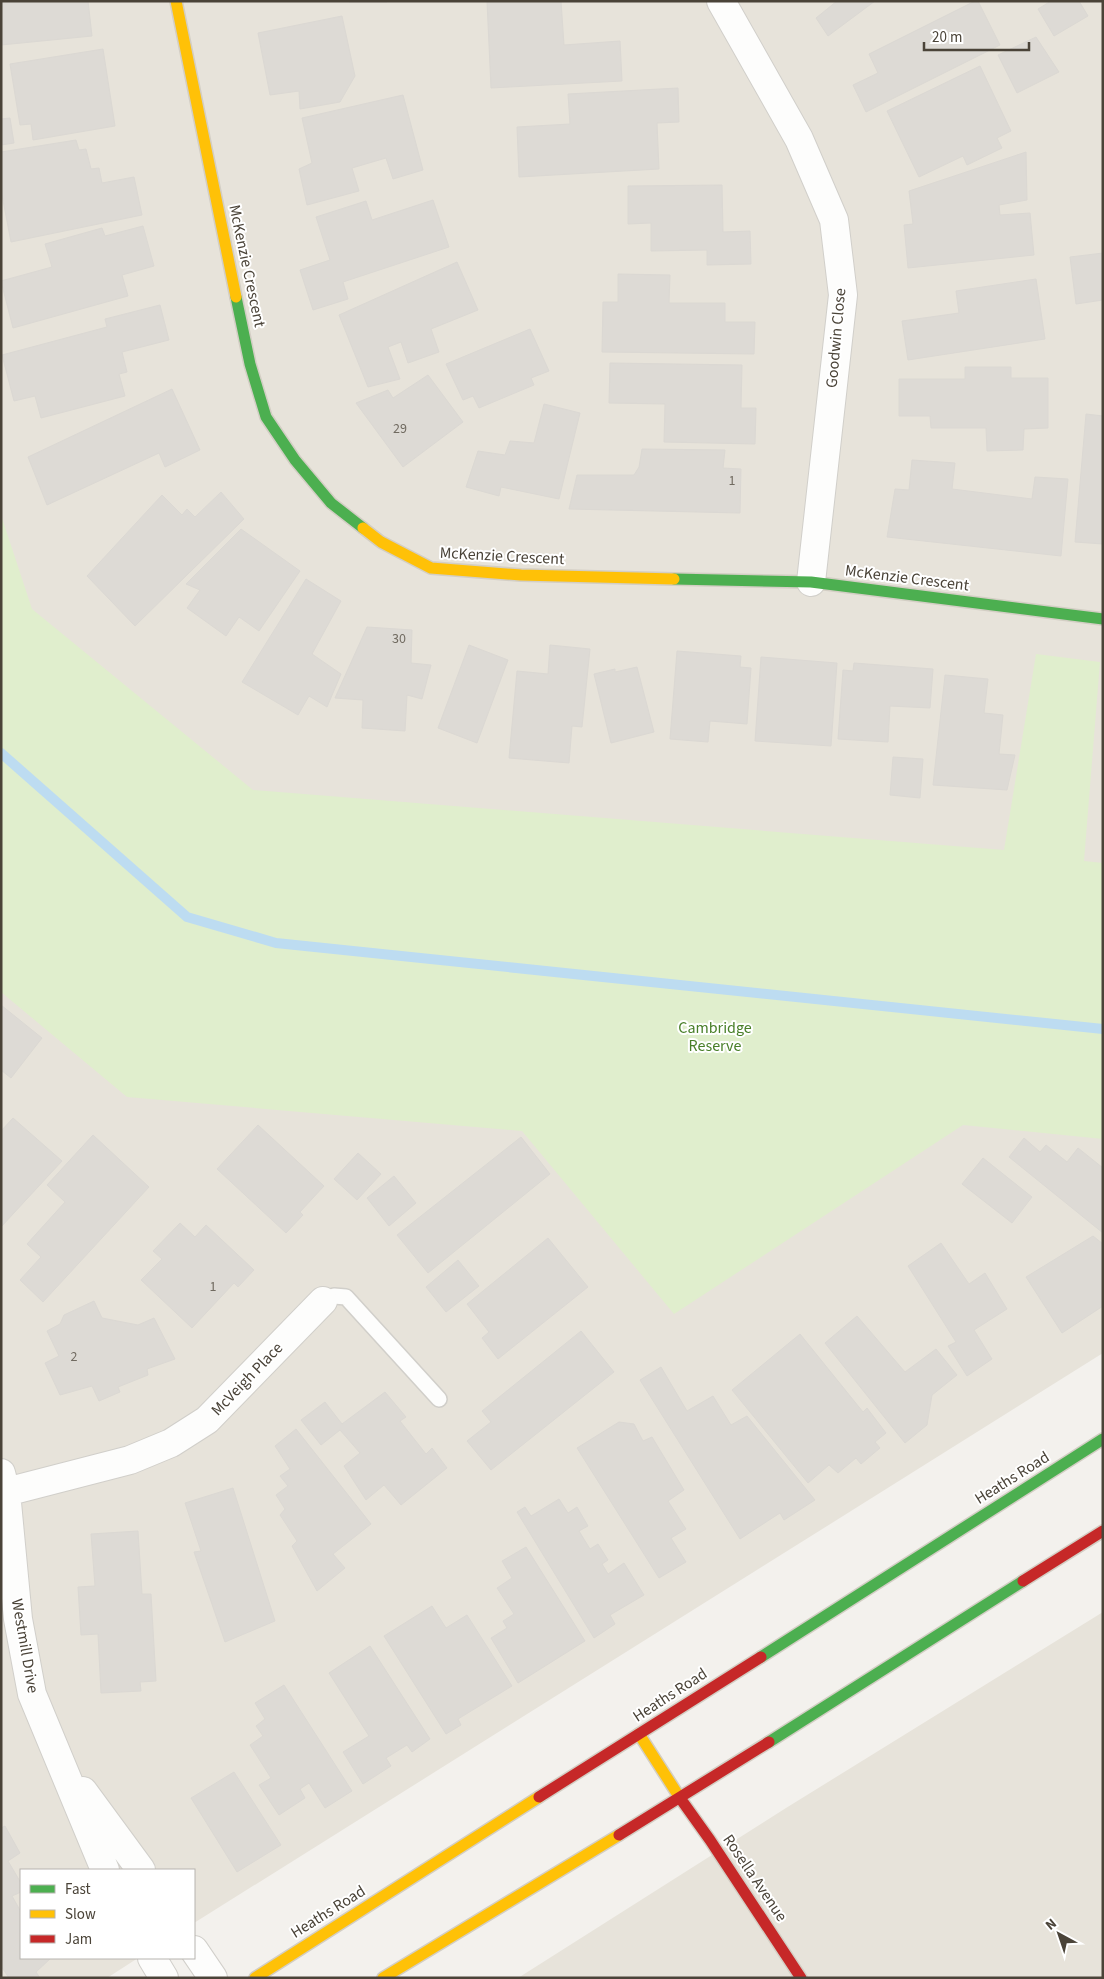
<svg xmlns="http://www.w3.org/2000/svg" width="1104" height="1979" viewBox="0 0 1104 1979" font-family="'Source Sans 3',sans-serif">
	<style>
		.residential { fill: #e7e3da }
		.green { fill: #e0eecd }
		.lines { fill: none; stroke-linecap: round; stroke-linejoin: round }
		.stream { stroke: #bddcf1; stroke-width: 10 }
		.building { fill: #dddad5; stroke: #dbd8d3 }
		.lane-casing { stroke: #d1cfca; stroke-width: 18 }
		.street-casing { stroke: #d1cfca; stroke-width: 30 }
		.fast-casing { stroke: #d3cec4; stroke-width: 14 }
		.slow-casing { stroke: #d3cec4; stroke-width: 14 }
		.jam-casing { stroke: #d3cec4; stroke-width: 14 }
		.lane { stroke: #fdfdfc; stroke-width: 15 }
		.street { stroke: #fdfdfc; stroke-width: 28 }
		.fast { stroke: #4caf50; stroke-width: 11 }
		.slow { stroke: #ffc107; stroke-width: 11 }
		.jam { stroke: #c62828; stroke-width: 11 }
		.labels { text-anchor: middle; dominant-baseline: central; stroke-width: 4; stroke-linejoin: round; paint-order: stroke }
		.number-label { font-size: 14px; fill: #706a60 }
		.street-label { font-size: 16px; fill: #4a4338; stroke: #fff }
		.park-label { font-size: 16px; fill: #487f28; stroke: #fff }
	</style>
	<rect width="100%" height="100%" fill="#f3f1ed"/>
	<path class="residential" d="M1 1H1103V1353L194 1923V1870H21V1958H138L107 1978H1Z
		M1103 1612V1978H518L786 1808Z"/>
	<path class="green" d="M1 515 32 609 253 790 1004 850 1036 654 1100 662 1084 861 1103 863V1139L963 1125 674 1314 522 1131 127 1097 1 992Z"/>
	<g class="lines">
		<path class="stream" d="M1 753 187 917 276 943 1103 1029"/>
	</g>
	<path class="building" d="M1 1H88L92 36 1 45Z
		M349 1H387V2H349Z
		M487 1H561L564 45 620 41 622 81 491 88Z
		M837 1H875L828 36 816 18Z
		M975 1H978L1000 45 866 112 853 85 878 73 869 54Z
		M1051 1H1079L1088 16 1054 36 1038 9Z
		M342 16 355 76 340 102 300 109 299 91 270 95 258 33Z
		M1036 37 1059 72 1017 93 998 55Z
		M103 49 115 126 33 140 31 124 20 125 10 64Z
		M980 66 1011 131 997 138 1002 148 967 165 963 156 919 177 887 111Z
		M678 88 679 122 657 123 659 169 519 177 517 127 570 124 568 94Z
		M403 95 423 170 393 179 386 158 352 168 359 191 307 205 299 169 312 163 302 118Z
		M10 118 14 143 1 145V119Z
		M76 140 79 150 86 149 91 169 99 168 102 183 134 177 142 215 11 242 1 190V152Z
		M1026 152 1027 200 999 205 1000 215 1030 213 1034 255 908 268 904 225 913 224 909 191Z
		M722 185 723 232 750 231 751 264 707 265V250L651 251V223L628 224V186Z
		M433 200 449 247 343 282 348 299 313 310 300 270 330 260 316 217 366 201 372 220Z
		M143 226 154 266 122 275 128 296 13 328 1 281 52 267 45 244 102 228 105 236Z
		M1103 253V300L1076 304 1070 257Z
		M457 262 478 310 431 329 439 352 408 363 401 342 388 347 400 379 368 387 339 315Z
		M618 274 670 275 669 303H725V322H755L754 354 602 352 603 302H618Z
		M1036 279 1045 339 908 360 902 321 959 313 956 291Z
		M160 305 169 340 122 352 127 372 119 374 125 396 41 418 35 396 14 401 2 355 107 327 105 319Z
		M530 329 549 371 531 378 534 385 479 408 473 396 463 400 446 364Z
		M610 363 742 365 741 408H756L755 444 664 442 665 404 609 403Z
		M965 367H1011V378H1048V428L1024 429 1023 450 987 451 986 428H931L930 416H899V379H965Z
		M428 375 463 422 403 467 356 403 388 390 393 398Z
		M172 389 200 450 165 467 159 453 47 505 28 457Z
		M544 404 580 413 559 499 501 487 499 496 466 487 478 451 505 455 510 441 534 443Z
		M1086 414 1103 416V544L1075 542Z
		M642 449 725 450 723 468 741 469 740 513 569 509 577 475H634L639 467Z
		M912 460 955 463 952 489 1032 499 1035 477 1068 479 1061 556 887 537 895 489 909 490Z
		M221 492 244 519 135 626 87 576 162 495 182 515 187 509 195 517Z
		M241 529 300 571 259 631 239 617 226 636 187 608 200 590 186 584Z
		M306 579 341 601 312 654 341 674 327 707 309 696 298 715 242 682Z
		M367 627 412 630 411 663 431 665 422 699 407 695 405 731 362 728 363 700 335 698Z
		M469 645 508 660 477 743 438 728Z
		M550 645 590 649 582 727 572 726 569 763 509 758 517 671 548 674Z
		M677 651 741 656 740 667 751 668 747 724 710 721 708 742 670 739Z
		M761 657 837 663 831 746 755 741Z
		M854 663 933 669 930 708 890 706 888 742 838 739 843 670 853 671Z
		M637 667 654 732 611 743 594 674 615 669V672Z
		M945 675 988 679 984 713 1003 715 999 754 1015 755 1007 790 933 785Z
		M893 757 923 759 920 798 890 795Z
		M1 1005 42 1038 11 1078 1 1070Z
		M13 1118 62 1161 1 1227V1131Z
		M258 1125 324 1186 300 1212 303 1215 286 1233 217 1169Z
		M93 1135 149 1187 43 1302 20 1280 41 1257 27 1244 65 1202 47 1185Z
		M521 1137 550 1174 428 1273 397 1235Z
		M1024 1138 1040 1152 1046 1145 1067 1162 1078 1148 1103 1168V1233L1009 1157Z
		M358 1153 381 1174 357 1200 334 1179Z
		M983 1158 1032 1197 1012 1223 962 1184Z
		M394 1176 416 1203 389 1226 367 1198Z
		M180 1223 195 1237 206 1225 254 1270 238 1287 234 1283 192 1328 141 1280 162 1259 153 1251Z
		M1093 1236 1103 1244V1306L1062 1333 1026 1277Z
		M548 1238 588 1287 498 1359 482 1338 489 1332 467 1304Z
		M941 1243 969 1284 985 1273 1007 1309 974 1330 992 1359 967 1376 948 1346 956 1342 908 1266Z
		M458 1260 479 1286 446 1312 426 1287Z
		M94 1301 102 1318 138 1325 154 1318 175 1359 147 1369 148 1375 118 1387 120 1392 99 1401 92 1386 60 1395 45 1363 59 1356 47 1331 60 1324 64 1315Z
		M857 1316 905 1372 936 1349 957 1375 932 1395 927 1425 905 1443 825 1343Z
		M581 1331 614 1372 491 1470 467 1441 491 1422 482 1411Z
		M800 1334 863 1412 867 1408 886 1433 875 1442 880 1448 861 1464 856 1458 838 1473 829 1465 808 1483 732 1390Z
		M661 1367 687 1411 713 1396 731 1425 747 1416 815 1500 784 1520 780 1513 740 1539 640 1380Z
		M385 1392 406 1417 400 1421 426 1454 432 1448 447 1468 401 1505 384 1485 366 1500 344 1466 360 1453 340 1430 321 1445 301 1420 325 1402 342 1424Z
		M619 1422 634 1424 643 1441 652 1437 684 1490 668 1501 686 1529 671 1538 686 1562 659 1578 577 1448Z
		M296 1429 371 1524 333 1554 345 1568 317 1591 292 1546 297 1541 280 1515 285 1509 276 1495 288 1486 280 1476 290 1469 275 1446Z
		M233 1488 275 1621 225 1642 194 1552 201 1551 185 1503Z
		M559 1499 568 1513 577 1507 588 1526 579 1531 590 1549 598 1544 608 1560 602 1564 608 1574 624 1563 644 1595 610 1615 615 1624 594 1638 517 1512 525 1507 531 1516Z
		M138 1531 142 1594H151L156 1681 140 1682 141 1691 101 1693 98 1634 81 1635 78 1587 95 1586 91 1534Z
		M526 1547 585 1641 518 1683 491 1638 507 1628 503 1621 514 1614 497 1588 512 1578 502 1561Z
		M432 1606 446 1628 467 1615 512 1686 458 1719 461 1725 446 1734 384 1636Z
		M370 1646 430 1739 412 1752 407 1745 386 1758 391 1766 363 1784 343 1752 369 1736 329 1673Z
		M284 1685 352 1791 325 1808 309 1783 300 1789 305 1798 279 1815 259 1785 271 1778 250 1745 263 1736 256 1726 265 1719 255 1703Z
		M234 1772 281 1845 237 1872 191 1798Z
		M5 1826 20 1853 8 1861 21 1883V1892L12 1896 21 1912V1958H51L36 1972 40 1978H9L1 1966V1828Z"/>
	<g class="lines">
		<g class="lane-casing">
			<path id="lane" d="M323 1301 334 1296 346 1297 439 1399"/>
		</g>
		<g class="street-casing">
			<path id="street" d="M721 1 799 139 834 220 843 295 811 582
				M1 1473 6 1492 18 1619 32 1694 105 1870
				M6 1492 130 1460 171 1443 207 1420 323 1301
				M83 1791 141 1870
				M194 1950 213 1978
				M152 1958 164 1978"/>
		</g>
		<g class="fast-casing">
			<path id="fast" d="M236 297 250 364 266 417 295 460 331 503 363 528
				M674 579 811 582 1103 619
				M761 1657 1103 1439
				M769 1742 1023 1581"/>
		</g>
		<g class="slow-casing">
			<path id="slow" d="M176 1 236 297
				M363 528 381 542 431 568 521 575 674 579
				M639 1734 680 1798
				M255 1978 539 1797
				M383 1978 619 1835"/>
		</g>
		<g class="jam-casing">
			<path id="jam" d="M1023 1581 1103 1531
				M539 1797 761 1657
				M680 1798 710 1840 801 1978
				M619 1835 769 1742"/>
		</g>
		<use href="#lane" class="lane"/>
		<use href="#street" class="street"/>
		<use href="#fast" class="fast"/>
		<use href="#slow" class="slow"/>
		<use href="#jam" class="jam"/>
	</g>
	<g class="labels">
		<g class="number-label">
			<text x="400" y="429">29</text>
			<text x="732" y="481">1</text>
			<text x="399" y="639">30</text>
			<text x="213" y="1287">1</text>
			<text x="74" y="1357">2</text>
		</g>
		<g class="street-label">
			<text transform="translate(247 266) rotate(78)">McKenzie Crescent</text>
			<text transform="translate(836 338) rotate(-85)">Goodwin Close</text>
			<text transform="translate(502 556) rotate(3)">McKenzie Crescent</text>
			<text transform="translate(907 578) rotate(7)">McKenzie Crescent</text>
			<text transform="translate(247 1379) rotate(-46)">McVeigh Place</text>
			<text transform="translate(1012 1478) rotate(-32)">Heaths Road</text>
			<text transform="translate(25 1646) rotate(80)">Westmill Drive</text>
			<text transform="translate(670 1695) rotate(-33)">Heaths Road</text>
			<text transform="translate(755 1878) rotate(56)">Rosella Avenue</text>
			<text transform="translate(328 1912) rotate(-32)">Heaths Road</text>
		</g>
		<g class="park-label">
			<text x="715" y="1028">Cambridge<tspan x="715" dy="18">Reserve</tspan></text>
		</g>
	</g>
	<rect width="1104" height="1979" fill="none" stroke="#4a4338" stroke-width="5"/>
	<rect x="20" y="1869" width="175" height="90" fill="#ffffff" stroke="#b7b4af"/>
	<rect x="30" y="1885" width="25" height="8" fill="#4caf50" stroke="#b7b4af"/>
	<text x="65" y="1894" font-size="15" fill="#4a4338">Fast</text>
	<rect x="30" y="1910" width="25" height="8" fill="#ffc107" stroke="#b7b4af"/>
	<text x="65" y="1919" font-size="15" fill="#4a4338">Slow</text>
	<rect x="30" y="1935" width="25" height="8" fill="#c62828" stroke="#b7b4af"/>
	<text x="65" y="1944" font-size="15" fill="#4a4338">Jam</text>
	<g transform="translate(1059 1934) rotate(320)" stroke="#ffffff" stroke-width="4" paint-order="stroke">
	<path d="M0-4L9 19L0 12L-9 19Z" fill="#4a4338"/>
	<text y="-8" font-size="14" font-weight="bold" text-anchor="middle" fill="#4a4338">N</text>
	</g>
	<path d="M924 42v8h105v-8" fill="none" stroke="#4a4338" stroke-width="2.5"/>
	<text x="932" y="42" font-size="15" fill="#4a4338" stroke="#ffffff" stroke-width="4" paint-order="stroke">20 m</text>
</svg>
